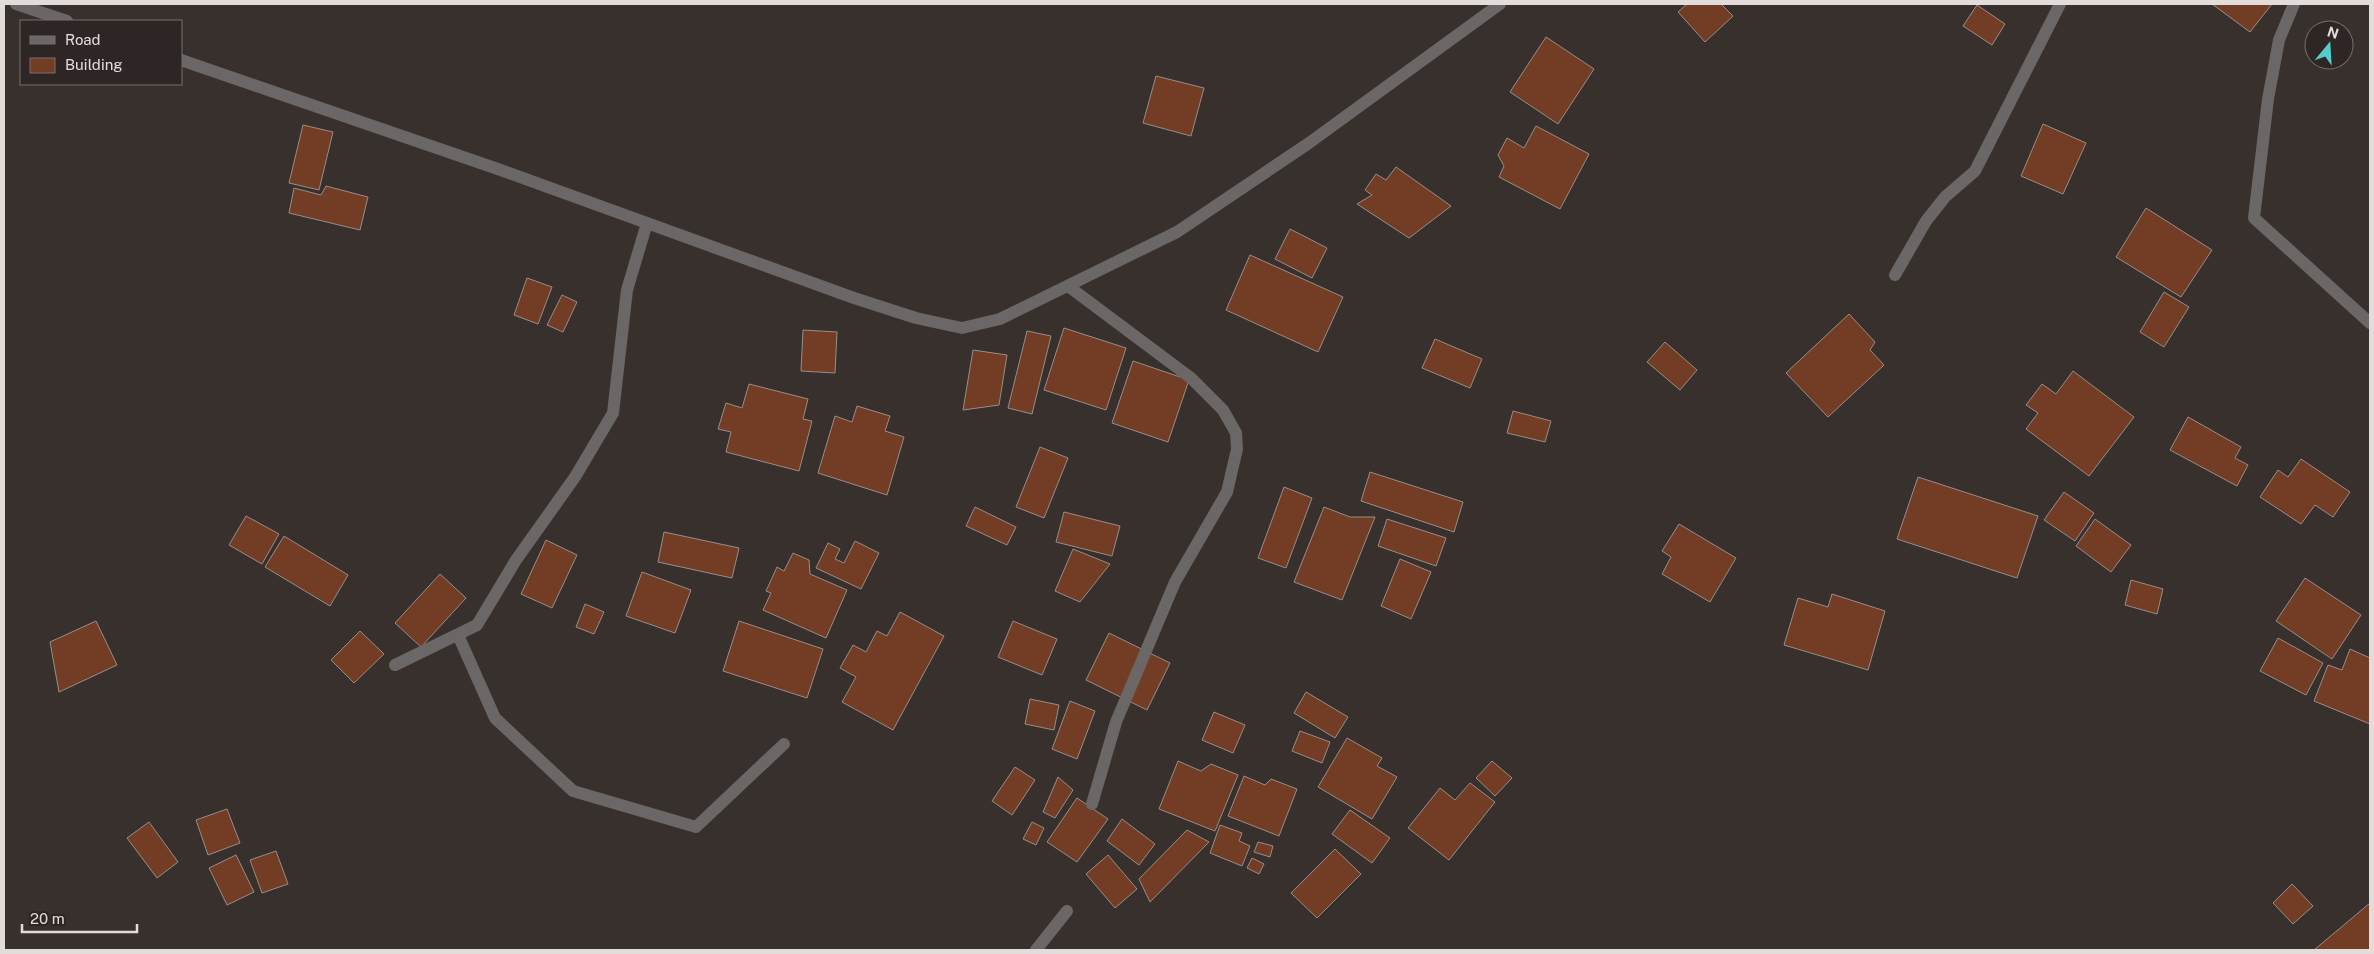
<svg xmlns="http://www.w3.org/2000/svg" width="2374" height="954" viewBox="0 0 2374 954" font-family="'Public Sans',sans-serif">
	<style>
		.building { fill: #723c25; stroke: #978e8a }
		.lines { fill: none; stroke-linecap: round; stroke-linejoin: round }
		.minor { stroke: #6b6766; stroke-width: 12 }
	</style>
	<rect width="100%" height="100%" fill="#38302d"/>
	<path class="building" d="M1687 4H1721L1733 16 1705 42 1678 12Z
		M2212 4H2272L2250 32Z
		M1977 5 2005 24 1992 45 1963 26Z
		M1546 37 1594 69 1558 124 1510 92Z
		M1156 76 1204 88 1191 136 1143 123Z
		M2043 124 2086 143 2063 194 2021 176Z
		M303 125 333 132 319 190 289 183Z
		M1536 126 1589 154 1560 209 1499 177 1504 166 1498 155 1507 138 1524 148Z
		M1396 167 1451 206 1409 238 1357 204 1372 195 1365 190 1376 174 1386 180Z
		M326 186 368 197 360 230 289 213 294 188 321 195Z
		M2146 208 2212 250 2181 297 2116 257Z
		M1290 229 1327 248 1312 278 1275 259Z
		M1250 255 1343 297 1318 352 1226 310Z
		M527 278 552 287 538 324 514 315Z
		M2164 292 2189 307 2164 347 2140 332Z
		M562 295 577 302 563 332 547 325Z
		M1849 314 1875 342 1870 350 1884 365 1828 417 1786 373Z
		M1064 328 1126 348 1106 410 1044 390Z
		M803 330 837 332 835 373 801 371Z
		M1027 331 1051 336 1032 414 1008 408Z
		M1435 339 1482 359 1470 388 1422 368Z
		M1665 342 1697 370 1680 390 1647 362Z
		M973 350 1007 355 999 405 963 410Z
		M1133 361 1189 380 1168 442 1112 423Z
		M2073 371 2134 417 2089 476 2026 429 2038 413 2026 405 2042 384 2056 394Z
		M749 384 808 399 803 419 812 421 799 471 726 452 731 432 718 429 726 403 742 408Z
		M857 406 890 416 885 431 904 437 887 495 818 473 835 416 852 422Z
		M1513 411 1551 421 1545 442 1507 433Z
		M2188 417 2241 447 2235 458 2248 465 2237 486 2170 450Z
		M1040 447 1068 458 1044 518 1016 507Z
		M2301 459 2350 492 2333 517 2315 505 2301 524 2260 497 2278 470 2288 477Z
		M1370 472 1463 502 1454 532 1361 501Z
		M1918 477 2038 516 2017 578 1897 539Z
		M1284 487 1312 498 1286 568 1258 558Z
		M2064 492 2094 513 2075 541 2044 520Z
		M975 507 1016 527 1007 545 966 526Z
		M1324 507 1350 517H1375L1342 600 1294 582Z
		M1064 512 1120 526 1112 556 1056 542Z
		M246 516 279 534 262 564 229 545Z
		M1387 519 1446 538 1436 566 1378 546Z
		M2095 519 2131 545 2111 572 2076 546Z
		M1679 524 1736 558 1710 602 1662 574 1671 557 1662 551Z
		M664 532 739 548 732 578 658 562Z
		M284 536 348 575 330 606 265 567Z
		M546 540 577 555 552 608 521 594Z
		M855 541 879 553 861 589 816 568 828 543 840 549 835 559 844 563Z
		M1073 549 1110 564 1080 602 1055 591Z
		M793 553 809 560 810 574 847 590 826 638 763 610 771 593 766 591 777 567 784 571Z
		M1400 559 1431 572 1411 619 1381 606Z
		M642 572 691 590 675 633 626 616Z
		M440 574 466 598 421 647 395 623Z
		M2305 578 2361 615 2332 659 2276 621Z
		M2131 580 2163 589 2157 614 2125 605Z
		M1832 594 1885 611 1868 670 1784 645 1798 598 1828 607Z
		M585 604 604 612 594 634 576 627Z
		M900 612 944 636 893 730 842 702 856 677 840 668 853 645 866 652 877 631 887 636Z
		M96 621 117 665 59 692 50 642Z
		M739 621 823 649 807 698 723 671Z
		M1013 621 1057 639 1042 675 998 657Z
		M360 631 384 654 354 683 331 660Z
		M1109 633 1170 663 1147 710 1086 680Z
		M2278 638 2323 663 2306 695 2260 671Z
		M2350 649 2370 658V724L2314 701 2328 665 2342 670Z
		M1306 692 1348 717 1335 738 1294 713Z
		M1030 699 1059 705 1054 730 1025 724Z
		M1070 701 1095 711 1077 759 1052 749Z
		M1214 712 1245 725 1233 753 1202 740Z
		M1300 731 1330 742 1322 763 1292 751Z
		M1347 738 1382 758 1377 766 1397 777 1372 819 1318 787Z
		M1178 761 1201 771 1211 764 1238 775 1215 831 1159 809Z
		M1492 761 1512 778 1495 796 1476 778Z
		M1015 767 1035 780 1012 815 992 801Z
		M1244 776 1265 785 1271 779 1297 789 1279 836 1228 816Z
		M1058 777 1073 790 1055 818 1043 812Z
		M1470 783 1495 802 1449 860 1408 828 1440 788 1455 800Z
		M1077 798 1108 819 1077 862 1047 842Z
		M227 809 240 843 208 855 196 820Z
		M1350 810 1390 838 1372 863 1332 834Z
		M1122 819 1155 844 1139 865 1107 841Z
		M149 822 178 862 157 878 127 838Z
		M1032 822 1044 828 1036 845 1023 839Z
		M1220 825 1242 833 1239 841 1250 846 1242 866 1210 853Z
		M1187 830 1209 842 1150 902 1139 879Z
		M1258 842 1273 846 1270 857 1254 852Z
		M1335 849 1361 874 1317 918 1291 893Z
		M276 851 288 884 262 893 250 860Z
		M236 855 254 892 227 905 209 868Z
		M1108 855 1137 889 1115 908 1086 874Z
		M1252 858 1264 864 1259 874 1247 868Z
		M2292 884 2313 906 2293 924 2273 903Z
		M2370 903V950H2314Z"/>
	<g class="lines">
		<path class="minor" d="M16 4 67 21
			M2294 4 2279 40 2268 99 2254 218 2370 323
			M181 60 495 168 854 298 916 318 962 328 1000 319 1177 232 1309 143 1500 4
			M1895 275 1926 221 1945 197 1975 171 2060 4
			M1068 286 1191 378 1223 410 1236 433 1237 449 1227 492 1175 582 1116 722 1092 804
			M458 635 495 718 573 791 696 827 784 744
			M395 665 477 625 516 560 575 477 613 413 627 290 647 223
			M1036 950 1067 911"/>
	</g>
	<rect width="2374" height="954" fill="none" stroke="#e2dddb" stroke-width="10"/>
	<rect x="20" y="20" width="162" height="65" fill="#2e2624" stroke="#766f6d"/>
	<rect x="30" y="36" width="25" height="8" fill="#6b6766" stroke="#766f6d"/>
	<text x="65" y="45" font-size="15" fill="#e2dddb">Road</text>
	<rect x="30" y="58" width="25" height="15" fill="#723c25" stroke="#766f6d"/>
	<text x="65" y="70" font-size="15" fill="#e2dddb">Building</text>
	<g transform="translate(2329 45) rotate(18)"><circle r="24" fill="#2e2624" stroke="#766f6d"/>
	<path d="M0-4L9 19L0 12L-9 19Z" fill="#53cdca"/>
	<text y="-8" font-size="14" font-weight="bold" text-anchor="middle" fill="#e2dddb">N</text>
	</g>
	<path d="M22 924v8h115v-8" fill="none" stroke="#e2dddb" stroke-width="2.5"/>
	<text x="30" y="924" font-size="15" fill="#e2dddb" stroke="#2e2624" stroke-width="4" paint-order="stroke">20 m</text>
</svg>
